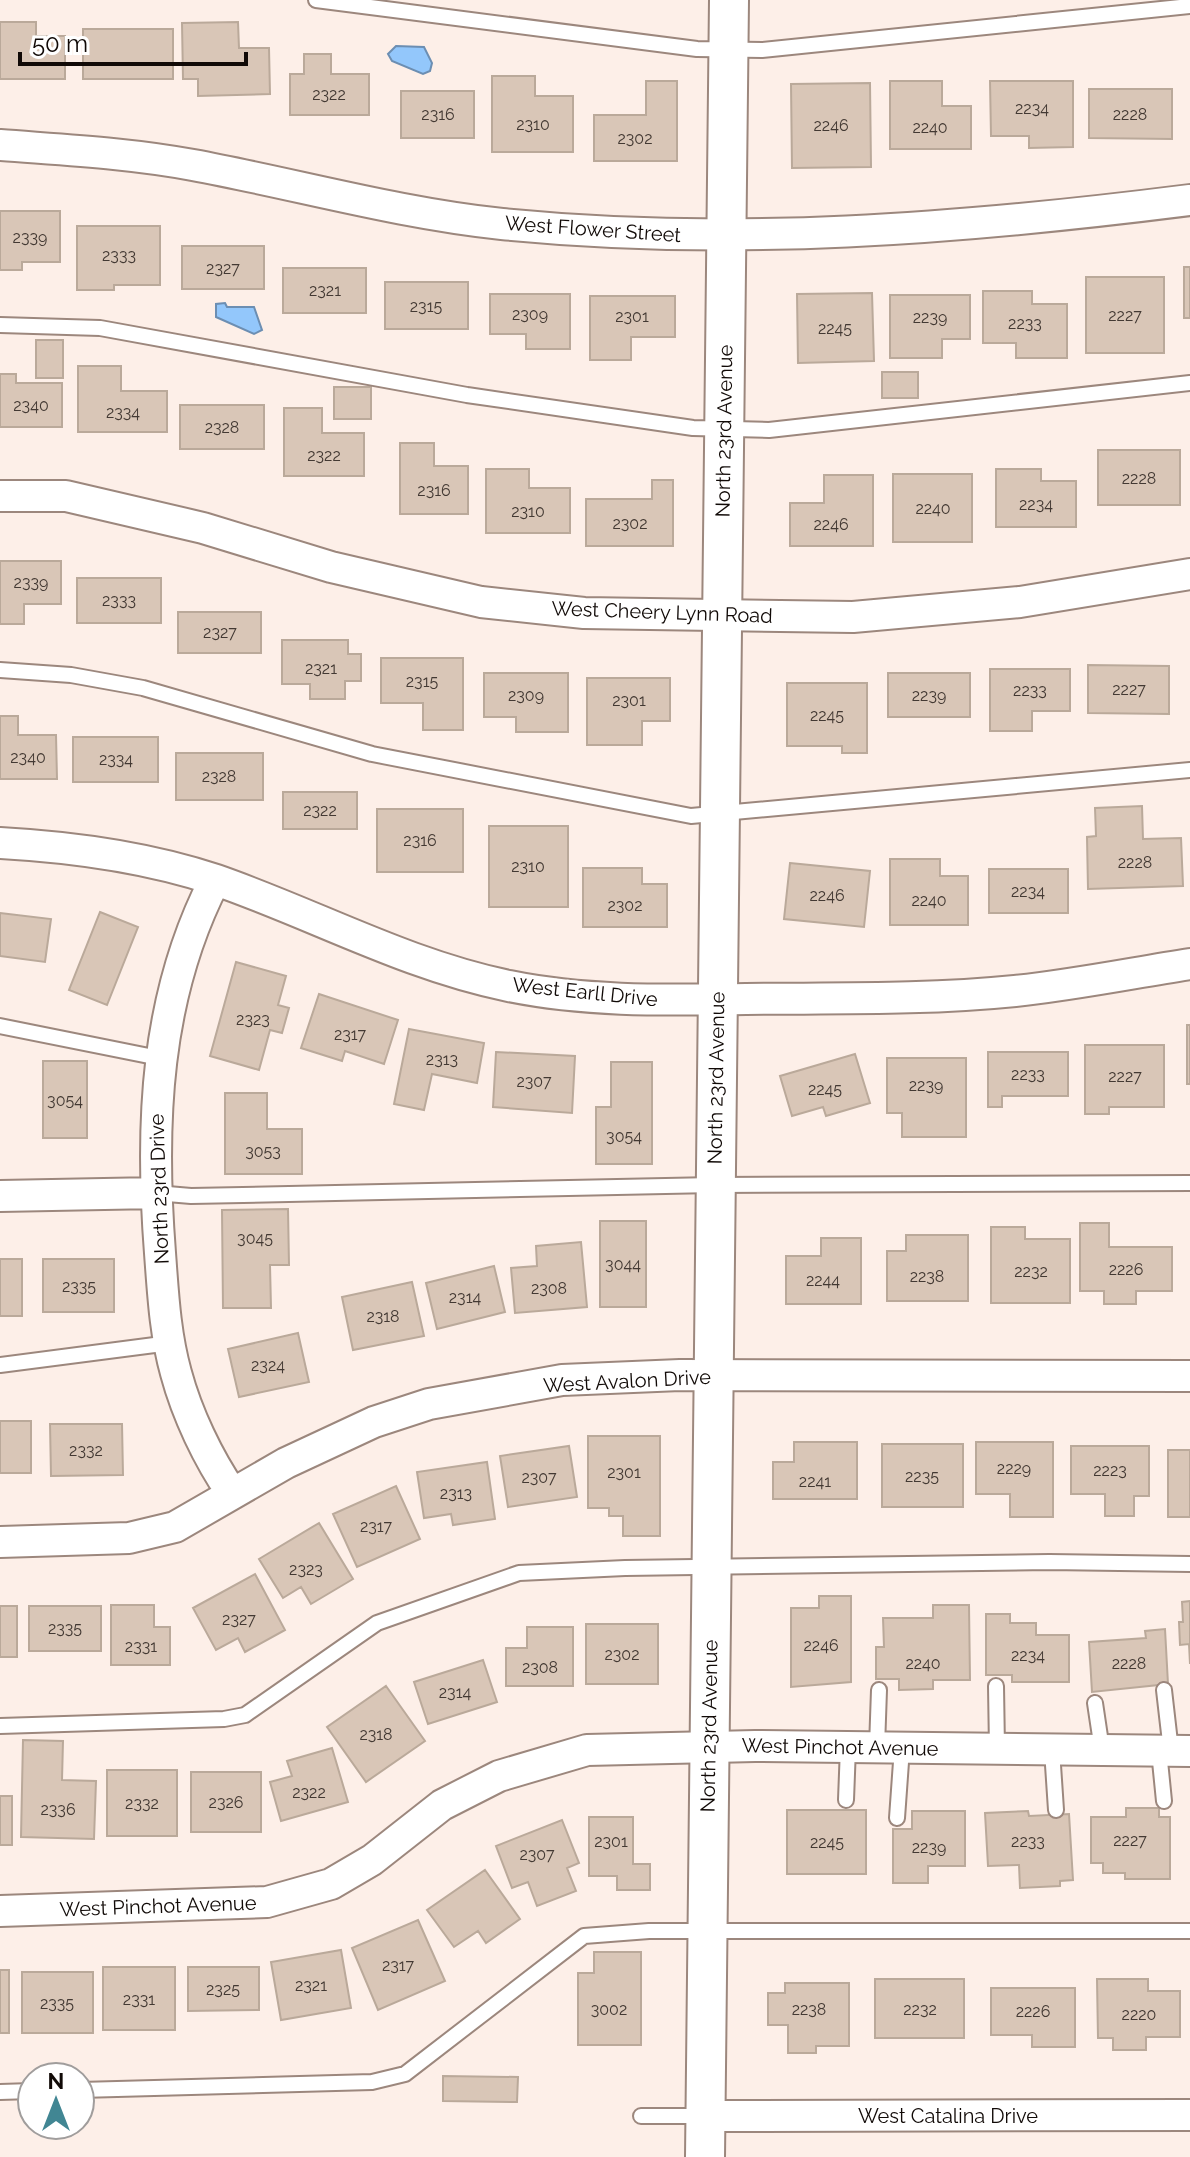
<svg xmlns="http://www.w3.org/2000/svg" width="1190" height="2157" viewBox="0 0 1190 2157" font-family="Raleway,sans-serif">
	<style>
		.water { fill: #93c7fb; stroke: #6c8eb2; stroke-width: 2 }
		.building { fill: #d9c6b7; stroke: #baa99a; stroke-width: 2 }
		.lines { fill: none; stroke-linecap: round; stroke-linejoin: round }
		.service-casing { stroke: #9c877d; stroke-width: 18 }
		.minor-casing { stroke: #9c877d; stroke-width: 34 }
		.tertiary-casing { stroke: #9c877d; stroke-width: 42 }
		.service { stroke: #fff; stroke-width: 14 }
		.minor { stroke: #fff; stroke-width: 30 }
		.tertiary { stroke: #fff; stroke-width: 38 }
		.labels { text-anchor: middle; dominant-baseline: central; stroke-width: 6; stroke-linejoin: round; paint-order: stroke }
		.number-label { font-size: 16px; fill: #433933 }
		.street-label { font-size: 20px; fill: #110a07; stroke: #fff }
	</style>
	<rect width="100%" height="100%" fill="#fdefe8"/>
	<path class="water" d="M396 46 424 47 432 63 430 71 423 74 392 61 388 54Z
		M225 303 227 307H254L262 330 254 334 216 317V304Z"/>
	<path class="building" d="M0 22H36V36H65V79H0Z
		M238 22 239 48H269L270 94 198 96V79H183L182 23Z
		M83 29H173V79H83Z
		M304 54H331V74H369V115H290V74H304Z
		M492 76H535V96H573V152H492Z
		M646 81H677V161H594V115H646Z
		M890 81H942V106H971V149H890Z
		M990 81H1073V147L1029 148V136H991Z
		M870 83 871 167 792 168 791 84Z
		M1089 89H1172V139L1089 138Z
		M401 91H474V138H401Z
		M0 211H60V262H22V270H0Z
		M77 226H160V285H114V290H77Z
		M182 246H264V289H182Z
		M1184 267H1190V318H1184Z
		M283 268H366V313H283Z
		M1086 277H1164V353H1086Z
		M385 282H468V329H385Z
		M983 291H1032V304H1067V358H1016V343H983Z
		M872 293 874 361 798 363 797 294Z
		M490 294H570V349H526V334H490Z
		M890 295H970V339H942V358H890Z
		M590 296H675V337H631V360H590Z
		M36 340H63V378H36Z
		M78 366H121V391H167V432H78Z
		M882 372H918V398H882Z
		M0 374H16V383H62V427H0Z
		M334 387H371V419H334Z
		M180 405H264V449H180Z
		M284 408H322V433H364V476H284Z
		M400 443H434V466H468V514H400Z
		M1098 450H1180V505H1098Z
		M486 469H529V488H570V533H486Z
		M996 469H1041V481H1076V527H996Z
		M893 474H972V542H893Z
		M824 475H873V546H790V503H824Z
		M652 480H673V546H586V499H652Z
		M0 561H61V604H24V624H0Z
		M77 578H161V623H77Z
		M178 612H261V653H178Z
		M282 640H348V654H361V681H345V699H310V684H282Z
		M381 658H463V730H423V703H381Z
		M1088 665 1169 666V714L1088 713Z
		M990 669H1070V711H1032V731H990Z
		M484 673H568V732H516V717H484Z
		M888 673H970V717H888Z
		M587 678H670V721H642V745H587Z
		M787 683H867V753H842V746H787Z
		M0 716H18V735H56L57 779H0Z
		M73 737H158V782H73Z
		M176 753H263V800H176Z
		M283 792H357V829H283Z
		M1142 806 1143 839 1181 838 1183 886 1088 889 1087 837 1096 836 1095 808Z
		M377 809H463V872H377Z
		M489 826H568V907H489Z
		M890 859H940V876H968V925H890Z
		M790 863 870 871 864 927 784 919Z
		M583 868H642V884H667V927H583Z
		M989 869H1068V913H989Z
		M100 912 138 927 107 1005 69 990Z
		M0 913 51 919 45 962 0 956Z
		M236 962 286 976 278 1005 289 1008 282 1033 270 1030 259 1070 210 1056Z
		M319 994 398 1020 384 1064 345 1051 342 1061 301 1048Z
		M1187 1025H1190V1084H1187Z
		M409 1029 484 1043 477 1083 432 1074 424 1110 394 1104Z
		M1085 1045H1164V1107H1109V1114H1085Z
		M496 1052 575 1056 572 1113 493 1107Z
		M988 1052H1068V1096H1002V1107H988Z
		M855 1054 870 1103 826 1116 823 1107 792 1116 780 1076Z
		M887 1058H966V1137H902V1113H887Z
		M43 1061H87V1138H43Z
		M611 1062H652V1164H596V1107H611Z
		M225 1093H267V1129H302V1174H225Z
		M288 1209 289 1265H270L271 1308H223L222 1210Z
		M600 1221H646V1307H600Z
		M1080 1223H1109V1247H1172V1291H1136V1304H1104V1291H1080Z
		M991 1227H1025V1239H1070V1303H991Z
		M906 1235H968V1301H887V1251H906Z
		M821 1238H861V1304H786V1256H821Z
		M581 1242 587 1307 515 1313 511 1268 537 1266 536 1246Z
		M0 1259H22V1316H0Z
		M43 1259H114V1312H43Z
		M494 1266 505 1312 437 1329 426 1283Z
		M412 1282 424 1336 353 1350 342 1297Z
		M298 1333 309 1382 239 1397 228 1349Z
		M0 1421H31V1473H0Z
		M50 1424H122L123 1475 51 1476Z
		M588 1436H660V1536H623V1516H609V1508H588Z
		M794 1442H857V1499H773V1462H794Z
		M976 1442H1053V1517H1010V1494H976Z
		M882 1444H963V1507H882Z
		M569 1446 577 1497 508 1507 500 1456Z
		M1071 1446H1149V1496H1134V1516H1105V1494H1071Z
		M1168 1450H1190V1517H1168Z
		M487 1462 495 1519 453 1525 451 1514 424 1518 417 1472Z
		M396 1486 420 1539 357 1567 333 1514Z
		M319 1523 353 1579 311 1604 301 1587 283 1598 259 1559Z
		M255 1574 285 1630 245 1652 238 1638 216 1650 193 1608Z
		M819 1596H851V1682L791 1687V1608H819Z
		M1190 1601V1664L1189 1644 1180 1645 1179 1622H1183L1182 1602Z
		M111 1605H154V1627H170V1665H111Z
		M933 1605H969L970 1680H933V1689L899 1690V1679H876V1647H884L883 1618H933Z
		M0 1606H17V1657H0Z
		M29 1606H101V1651H29Z
		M986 1614H1010V1623H1036V1635H1069V1682H1012V1675H986Z
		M586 1624H658V1684H586Z
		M527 1627H573V1686H506V1648H527Z
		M1165 1629 1168 1684 1092 1692 1089 1642 1146 1638 1145 1631Z
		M483 1660 497 1702 428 1724 414 1682Z
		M386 1686 425 1741 366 1782 327 1727Z
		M23 1740 63 1741 62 1780 96 1781 94 1839 21 1837Z
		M332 1748 348 1802 281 1821 270 1782 292 1776 287 1761Z
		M107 1770H177V1836H107Z
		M191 1772H261V1832H191Z
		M0 1796H12V1845H0Z
		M1126 1808H1159V1817H1170V1879H1125V1873H1103V1863H1091V1817H1126Z
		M787 1810H866V1874H787Z
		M912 1811H965V1866H928V1883H893V1829H912Z
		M1028 1811 1029 1816 1069 1814 1073 1880 1060 1881V1886L1020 1888 1019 1865 988 1866 985 1813Z
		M589 1817H633V1864H650V1890H617V1876H589Z
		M562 1820 579 1863 567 1868 576 1891 537 1906 528 1882 512 1888 496 1846Z
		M485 1870 520 1919 486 1943 478 1931 454 1947 427 1910Z
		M418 1920 445 1981 378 2010 352 1948Z
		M341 1950 351 2008 281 2020 271 1962Z
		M594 1952H641V2045H578V1973H594Z
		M103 1967H175V2030H103Z
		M188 1967H259V2010L188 2011Z
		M0 1970H9V2033H0Z
		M22 1972H93V2033H22Z
		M875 1979H964V2038H875Z
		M1097 1979H1148V1991H1180V2037H1146V2050H1113V2038H1098Z
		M785 1983H849V2046H816V2053H788V2025H768V1993H785Z
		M991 1988H1075V2047H1032V2035H991Z
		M443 2076 518 2077 517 2102 443 2101Z"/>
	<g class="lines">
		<g class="service-casing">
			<path id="service" d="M316 0 697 49 762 50 1190 6
				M0 325 100 328 467 395 693 428 769 430 1190 383
				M0 670 71 675 143 688 372 754 691 816 1190 770
				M0 1026 159 1058
				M156 1193 191 1196 714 1185 1190 1183
				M0 1365 170 1343
				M996 1686 997 1749
				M1164 1690 1171 1751
				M1095 1703 1102 1750
				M0 1726 224 1719 245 1715 377 1623 519 1573 625 1568 1049 1562 1190 1564
				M877 1747 879 1690
				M1052 1750 1056 1810
				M1159 1751 1164 1801
				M846 1800 848 1747
				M897 1818 902 1748
				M80 2090 372 2082 405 2074 584 1936 649 1931H1190
				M0 2092 32 2091
				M641 2116H705"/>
		</g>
		<g class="minor-casing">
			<path id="minor" d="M0 145C64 150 129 153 193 165 296 184 397 213 502 224 733 247 961 229 1190 200
				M0 496H66L203 528 331 567 481 602 584 613 853 617 1020 602 1190 574
				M0 843C72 847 147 857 216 880 314 914 406 965 509 986 587 1002 667 1000 746 999 836 998 925 1000 1015 991 1073 985 1132 973 1190 964
				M215 880C155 996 150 1124 160 1253 163 1293 165 1334 176 1373 187 1414 208 1458 232 1493
				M0 1196 156 1193
				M0 1542 129 1538 175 1527 286 1463 374 1422 429 1404 562 1380 680 1375 1190 1376
				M0 1911 267 1902 331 1884 372 1860 442 1805 499 1776 587 1750 755 1746 1190 1751
				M705 2116 1190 2115"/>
		</g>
		<g class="tertiary-casing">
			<path id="tertiary" d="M705 2157 729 0"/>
		</g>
		<use href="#service" class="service"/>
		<use href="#minor" class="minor"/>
		<use href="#tertiary" class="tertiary"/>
	</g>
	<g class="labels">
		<g class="number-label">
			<text x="329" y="94">2322</text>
			<text x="1032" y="108">2234</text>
			<text x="438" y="114">2316</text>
			<text x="1130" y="114">2228</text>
			<text x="533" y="124">2310</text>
			<text x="831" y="125">2246</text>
			<text x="930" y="127">2240</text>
			<text x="635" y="138">2302</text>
			<text x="30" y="237">2339</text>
			<text x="119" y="255">2333</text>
			<text x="223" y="268">2327</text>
			<text x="325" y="290">2321</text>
			<text x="426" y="306">2315</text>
			<text x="530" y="314">2309</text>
			<text x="1125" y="315">2227</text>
			<text x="632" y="316">2301</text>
			<text x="930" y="317">2239</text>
			<text x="1025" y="323">2233</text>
			<text x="835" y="328">2245</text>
			<text x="31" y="405">2340</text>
			<text x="123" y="412">2334</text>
			<text x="222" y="427">2328</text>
			<text x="324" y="455">2322</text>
			<text x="1139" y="478">2228</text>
			<text x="434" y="490">2316</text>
			<text x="1036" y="504">2234</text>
			<text x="933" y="508">2240</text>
			<text x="528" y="511">2310</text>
			<text x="630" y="523">2302</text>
			<text x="831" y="524">2246</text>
			<text x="31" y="582">2339</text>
			<text x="119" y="600">2333</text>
			<text x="220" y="632">2327</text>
			<text x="321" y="668">2321</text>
			<text x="422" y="681">2315</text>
			<text x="1129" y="689">2227</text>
			<text x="1030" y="690">2233</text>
			<text x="526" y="695">2309</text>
			<text x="929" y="695">2239</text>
			<text x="629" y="700">2301</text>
			<text x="827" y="715">2245</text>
			<text x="28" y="757">2340</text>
			<text x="116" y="759">2334</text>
			<text x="219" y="776">2328</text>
			<text x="320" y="810">2322</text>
			<text x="420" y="840">2316</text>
			<text x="1135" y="862">2228</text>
			<text x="528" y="866">2310</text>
			<text x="1028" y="891">2234</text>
			<text x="827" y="895">2246</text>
			<text x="929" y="900">2240</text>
			<text x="625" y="905">2302</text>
			<text x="253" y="1019">2323</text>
			<text x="350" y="1034">2317</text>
			<text x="442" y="1059">2313</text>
			<text x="1028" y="1074">2233</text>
			<text x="1125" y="1076">2227</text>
			<text x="534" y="1081">2307</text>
			<text x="926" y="1085">2239</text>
			<text x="825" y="1089">2245</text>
			<text x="65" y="1100">3054</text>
			<text x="624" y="1136">3054</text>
			<text x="263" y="1151">3053</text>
			<text x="255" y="1238">3045</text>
			<text x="623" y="1264">3044</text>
			<text x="1126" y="1269">2226</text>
			<text x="1031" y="1271">2232</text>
			<text x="927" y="1276">2238</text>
			<text x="823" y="1280">2244</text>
			<text x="79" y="1286">2335</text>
			<text x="549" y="1288">2308</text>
			<text x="465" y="1297">2314</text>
			<text x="383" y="1316">2318</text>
			<text x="268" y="1365">2324</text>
			<text x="86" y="1450">2332</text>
			<text x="1014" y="1468">2229</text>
			<text x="1110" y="1470">2223</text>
			<text x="624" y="1472">2301</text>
			<text x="922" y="1476">2235</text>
			<text x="539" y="1477">2307</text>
			<text x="815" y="1481">2241</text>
			<text x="456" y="1493">2313</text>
			<text x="376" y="1526">2317</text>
			<text x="306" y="1569">2323</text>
			<text x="239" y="1619">2327</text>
			<text x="65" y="1628">2335</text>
			<text x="821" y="1645">2246</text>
			<text x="141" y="1646">2331</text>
			<text x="622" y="1654">2302</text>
			<text x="1028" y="1655">2234</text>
			<text x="923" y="1663">2240</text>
			<text x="1129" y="1663">2228</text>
			<text x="540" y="1667">2308</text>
			<text x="455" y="1692">2314</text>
			<text x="376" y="1734">2318</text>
			<text x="309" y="1792">2322</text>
			<text x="226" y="1802">2326</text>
			<text x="142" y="1803">2332</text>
			<text x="58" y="1809">2336</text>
			<text x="1130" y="1840">2227</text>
			<text x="611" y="1841">2301</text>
			<text x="1028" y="1841">2233</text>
			<text x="827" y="1842">2245</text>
			<text x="929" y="1847">2239</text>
			<text x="537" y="1854">2307</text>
			<text x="398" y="1965">2317</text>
			<text x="311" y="1985">2321</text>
			<text x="223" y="1989">2325</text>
			<text x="139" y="1999">2331</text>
			<text x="57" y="2003">2335</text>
			<text x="609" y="2009">3002</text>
			<text x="809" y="2009">2238</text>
			<text x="920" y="2009">2232</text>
			<text x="1033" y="2011">2226</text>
			<text x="1139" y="2014">2220</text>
		</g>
		<g class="street-label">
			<text transform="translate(593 229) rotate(4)">West Flower Street</text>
			<text transform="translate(724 431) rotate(-89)">North 23rd Avenue</text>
			<text transform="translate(662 612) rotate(2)">West Cheery Lynn Road</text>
			<text transform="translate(585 992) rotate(6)">West Earll Drive</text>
			<text transform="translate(716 1078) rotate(-89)">North 23rd Avenue</text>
			<text transform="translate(159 1189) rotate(-92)">North 23rd Drive</text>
			<text transform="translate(627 1381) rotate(-3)">West Avalon Drive</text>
			<text transform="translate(709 1726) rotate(-89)">North 23rd Avenue</text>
			<text transform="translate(840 1747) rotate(1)">West Pinchot Avenue</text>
			<text transform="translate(158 1906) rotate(-2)">West Pinchot Avenue</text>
			<text x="948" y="2116">West Catalina Drive</text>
		</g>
	</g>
	<g transform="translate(56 2101)"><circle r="38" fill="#ffffff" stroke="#a09d9c" stroke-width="2"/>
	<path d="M0-6L14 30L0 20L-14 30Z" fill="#418693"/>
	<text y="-12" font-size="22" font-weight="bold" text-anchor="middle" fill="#110a07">N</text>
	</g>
	<path d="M20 52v12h226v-12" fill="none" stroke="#110a07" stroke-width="4"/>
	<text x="32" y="52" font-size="24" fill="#110a07" stroke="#ffffff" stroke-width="6" paint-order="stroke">50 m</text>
</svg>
